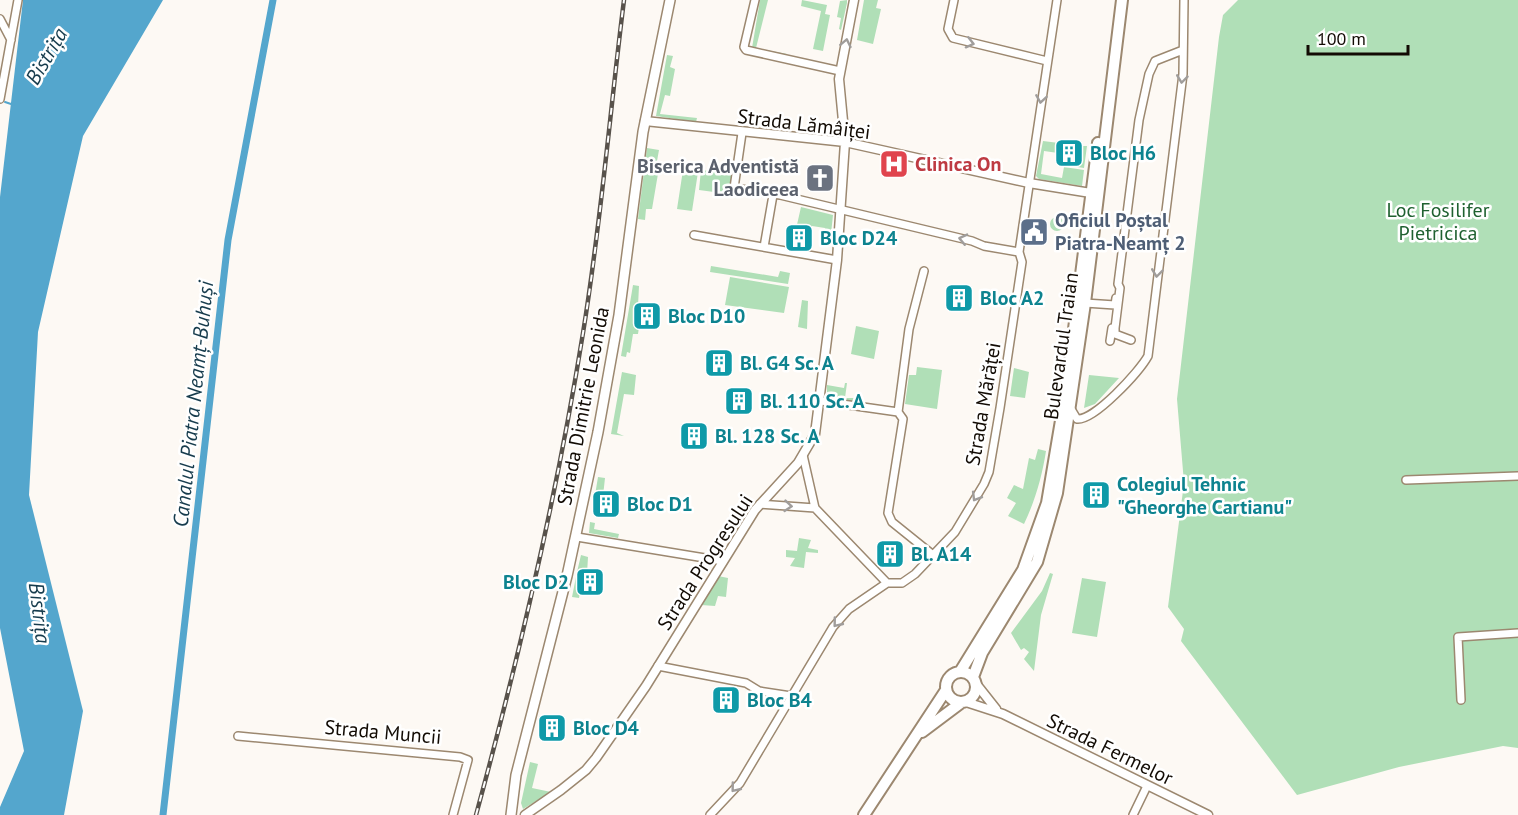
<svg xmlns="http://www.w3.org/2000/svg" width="1518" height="815" viewBox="0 0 1518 815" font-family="'PT Sans',sans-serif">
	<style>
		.green { fill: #b0dfb7 }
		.water { fill: #54a6cd }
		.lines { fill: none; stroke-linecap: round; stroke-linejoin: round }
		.stream { stroke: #54a6cd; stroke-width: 2 }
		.canal { stroke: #54a6cd; stroke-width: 7 }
		.minor-casing { stroke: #9c8870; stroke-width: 10 }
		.tertiary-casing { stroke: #9c8870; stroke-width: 11 }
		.secondary-casing { stroke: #9c8870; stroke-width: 12 }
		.primary-casing { stroke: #9c8870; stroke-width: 14 }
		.minor { stroke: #fff; stroke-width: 7 }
		.tertiary { stroke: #fff; stroke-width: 8 }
		.secondary { stroke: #fff; stroke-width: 9 }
		.primary { stroke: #fff; stroke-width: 10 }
		.rail-casing { stroke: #58524b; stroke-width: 4.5 }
		.rail { stroke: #fff; stroke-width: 2; stroke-dasharray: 7; stroke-linecap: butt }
		.oneway { stroke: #a09d9b }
		.labels { text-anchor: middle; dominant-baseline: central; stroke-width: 5; stroke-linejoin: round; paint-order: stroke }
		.street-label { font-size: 20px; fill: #120b04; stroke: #fff }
		.culture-label { font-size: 20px; font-weight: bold; fill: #0d838f; stroke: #fff; text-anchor: start }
		.health-label { font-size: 20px; font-weight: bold; fill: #be3a42; stroke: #fff; text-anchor: start }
		.worship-label { font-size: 20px; font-weight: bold; fill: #5b616d; stroke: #fff; text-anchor: end }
		.park-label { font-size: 20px; fill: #1f6130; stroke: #fff }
		.service-label { font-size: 20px; font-weight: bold; fill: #4e5e75; stroke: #fff; text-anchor: start }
		.water-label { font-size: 21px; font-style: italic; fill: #173c4d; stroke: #fff }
	</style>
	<rect width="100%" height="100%" fill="#fdf9f4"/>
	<path class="green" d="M760 0H768L756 48 787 54 786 57 752 48Z
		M802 0 827 5 825 14 830 15 823 51 813 49 821 11 801 6Z
		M847 0V3L841 30 839 29 841 18 837 17 840 1Z
		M864 0H878L876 8 881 9 873 44 857 40Z
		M1238 0H1518V748L1503 746 1399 767 1297 795 1181 641 1184 629 1168 607 1184 483 1177 399 1219 37 1223 15Z
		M667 55 673 56 670 67 675 69 670 96 665 95 660 114 697 118 696 122 656 116Z
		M1043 141 1059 143 1058 153 1044 151 1041 174 1062 178 1064 167 1084 170 1082 186 1039 179 1036 176Z
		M1081 146H1087L1084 168 1064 165 1066 155 1080 156Z
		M647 148 659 150 657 161 660 162 652 209H646L645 220 638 219Z
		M683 170 698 172 692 211 677 209Z
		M701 170 732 174 729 194 699 190Z
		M801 207 833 215 830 243 823 242 825 228 812 226 811 232 796 229Z
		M1050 224a7 7 0 1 1 14 0a7 7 0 1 1-14 0Z
		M711 266 778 277 780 271 790 273 788 284 710 272Z
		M730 277 789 287 784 313 725 305Z
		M633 285 639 286 638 306 642 307 638 334H633L630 353 627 352 626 357 621 356Z
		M802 300 808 301 807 329 798 327Z
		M856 326 879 331 874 359 851 354Z
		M917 367 942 370 937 409 905 404 909 375H916Z
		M1014 368 1029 372 1025 398 1010 396Z
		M622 372 636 375 634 395 624 394 617 433 624 436 611 434Z
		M1089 375 1119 378 1095 404 1084 408Z
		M845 383H847L845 398H854L853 402 827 398V385L844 388Z
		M1038 449 1046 451C1042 477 1035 501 1024 524L1008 516 1016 503 1007 498 1014 485 1023 489 1029 458 1035 460Z
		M598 477 605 478 603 496 595 495Z
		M590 522 595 523 594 529 619 534 618 538 589 533Z
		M799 538 811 540 808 548 818 550V553L806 552 804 568 790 566 795 558 786 557V550L797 551Z
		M581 555 588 557 587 574 577 572Z
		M1050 573 1053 574 1041 615 1034 671 1024 659 1029 652 1024 648 1021 650 1011 633 1042 591Z
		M718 576 728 578 726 597 718 596 715 606 701 605Z
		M576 577 583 578 579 598 572 597Z
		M1082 578 1106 582 1097 637 1072 633Z
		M530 762 538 764 532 788 551 792 523 809 521 803Z"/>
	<path class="water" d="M23 0H163L83 136 38 332 29 495 83 711 64 815H0V807L24 751 0 628V197Z"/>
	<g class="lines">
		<path class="stream" d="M5 102 14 105"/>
		<path class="canal" d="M163 815 228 240 273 0"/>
		<g class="minor-casing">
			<path id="minor" d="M755 0 744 47 746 50 840 71
				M954 0 948 29 953 38 1047 61
				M0 19 11 40
				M0 99 18 0
				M742 133 734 188 780 195 972 241 984 246 1019 252
				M694 235 837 260
				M764 247 773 195
				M924 271 909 329 898 412 903 419 888 513 892 522 933 555
				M1085 303 1115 305 1116 298
				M1131 340 1115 334V328L1120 288 1118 284 1139 120 1149 74 1155 61 1183 50
				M1110 341 1112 328
				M821 401 898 412
				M1071 409 1077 419C1094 421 1139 372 1148 356L1183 74 1184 0
				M803 455 815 508 887 583
				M1406 480 1518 476
				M760 504 815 508
				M577 537 723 561
				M658 666 746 683 759 691 791 696
				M1461 700 1458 637 1518 633
				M238 736 460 757 468 760 453 815
				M710 815 740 783 833 627 849 609 887 583H902L915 574 955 532 984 484 989 472 1000 408 1022 262 1019 252 1057 0
				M1133 815 1147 786"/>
		</g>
		<g class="tertiary-casing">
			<path id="tertiary" d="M645 121 845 142 1029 183 1097 194
				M977 685 996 709
				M966 702 1003 714 1208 815
				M525 815 561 790 586 770 596 758 646 686 755 510 798 463 815 434 837 260 845 142 839 79 854 0"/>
		</g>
		<g class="secondary-casing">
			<path id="secondary" d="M511 815 516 775 567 576 598 432 619 315 643 132 670 0"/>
		</g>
		<g class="primary-casing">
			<path id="primary" d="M946 687a15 15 0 1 1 30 0a15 15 0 1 1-30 0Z
				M960 672 1023 570 1047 503 1066 391 1098 143
				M973 677 982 653 1037 562 1057 493 1085 303 1122 0
				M922 732 962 702
				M864 815 946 690"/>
		</g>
		<use href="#minor" class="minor"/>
		<use href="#tertiary" class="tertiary"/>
		<use href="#secondary" class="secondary"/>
		<use href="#primary" class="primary"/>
		<g class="rail-casing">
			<path id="rail" d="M476 815C519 657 557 495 583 333 601 223 610 111 624 0"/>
		</g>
		<use href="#rail" class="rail"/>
	</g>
	<defs><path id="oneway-chevron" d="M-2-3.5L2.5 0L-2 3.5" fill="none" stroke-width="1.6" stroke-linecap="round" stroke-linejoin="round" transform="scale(1.5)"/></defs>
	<g class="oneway">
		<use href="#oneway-chevron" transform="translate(846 43) rotate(-78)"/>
		<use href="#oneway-chevron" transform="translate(970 43) rotate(14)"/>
		<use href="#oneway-chevron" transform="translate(1182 79) rotate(97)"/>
		<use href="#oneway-chevron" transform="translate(1041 99) rotate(99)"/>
		<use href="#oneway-chevron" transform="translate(963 239) rotate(-167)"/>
		<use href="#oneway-chevron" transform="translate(1157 273) rotate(97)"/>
		<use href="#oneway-chevron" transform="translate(976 497) rotate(121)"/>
		<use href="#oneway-chevron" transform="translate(788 506) rotate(5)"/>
		<use href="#oneway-chevron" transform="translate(837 623) rotate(129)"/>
		<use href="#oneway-chevron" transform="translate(735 788) rotate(129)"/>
	</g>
	<defs>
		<g id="building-square" transform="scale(1.5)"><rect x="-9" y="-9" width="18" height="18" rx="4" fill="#0f9aa8" stroke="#fff"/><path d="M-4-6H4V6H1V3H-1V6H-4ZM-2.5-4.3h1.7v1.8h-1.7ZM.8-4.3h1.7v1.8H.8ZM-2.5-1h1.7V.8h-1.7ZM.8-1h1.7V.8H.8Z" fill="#fff"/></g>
		<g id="hospital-square" transform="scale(1.5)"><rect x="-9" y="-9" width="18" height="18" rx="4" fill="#e0444e" stroke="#fff"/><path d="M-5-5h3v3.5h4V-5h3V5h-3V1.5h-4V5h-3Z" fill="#fff"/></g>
		<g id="church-square" transform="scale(1.5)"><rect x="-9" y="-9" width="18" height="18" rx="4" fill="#6b7280" stroke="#fff"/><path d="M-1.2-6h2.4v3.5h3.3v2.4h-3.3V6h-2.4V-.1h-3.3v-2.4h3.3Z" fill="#fff"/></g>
		<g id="civic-square" transform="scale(1.5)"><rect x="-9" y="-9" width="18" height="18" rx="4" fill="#5c6f8a" stroke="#fff"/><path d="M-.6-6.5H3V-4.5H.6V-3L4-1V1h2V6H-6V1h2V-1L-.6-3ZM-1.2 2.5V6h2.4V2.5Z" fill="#fff"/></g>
	</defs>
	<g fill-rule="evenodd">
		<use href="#building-square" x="1069" y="153"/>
		<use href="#hospital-square" x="894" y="164"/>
		<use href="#church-square" x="820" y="178"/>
		<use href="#civic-square" x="1034" y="232"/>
		<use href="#building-square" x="799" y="238"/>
		<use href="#building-square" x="959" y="298"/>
		<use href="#building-square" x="647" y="316"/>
		<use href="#building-square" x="719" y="363"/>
		<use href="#building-square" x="739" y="401"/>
		<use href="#building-square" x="694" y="436"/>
		<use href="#building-square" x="1096" y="495"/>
		<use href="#building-square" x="606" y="504"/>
		<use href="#building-square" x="890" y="554"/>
		<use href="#building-square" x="590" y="582"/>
		<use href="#building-square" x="726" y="700"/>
		<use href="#building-square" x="552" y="728"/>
	</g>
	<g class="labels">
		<g class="street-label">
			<text transform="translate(804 124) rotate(7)">Strada Lămâiței</text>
			<text transform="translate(1061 346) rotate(-82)">Bulevardul Traian</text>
			<text transform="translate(983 404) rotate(-80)">Strada Mărăței</text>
			<text transform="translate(583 406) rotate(-79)">Strada Dimitrie Leonida</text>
			<text transform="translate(705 562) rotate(-57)">Strada Progresului</text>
			<text transform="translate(383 732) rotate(5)">Strada Muncii</text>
			<text transform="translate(1110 749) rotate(26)">Strada Fermelor</text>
		</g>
		<g class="culture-label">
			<text x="1090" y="153">Bloc H6</text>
			<text x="820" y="238">Bloc D24</text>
			<text x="980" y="298">Bloc A2</text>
			<text x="668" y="316">Bloc D10</text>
			<text x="740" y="363">Bl. G4 Sc. A</text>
			<text x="760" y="401">Bl. 110 Sc. A</text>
			<text x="715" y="436">Bl. 128 Sc. A</text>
			<text x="1117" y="484">Colegiul Tehnic<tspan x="1117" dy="23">"Gheorghe Cartianu"</tspan></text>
			<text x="627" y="504">Bloc D1</text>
			<text x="911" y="554">Bl. A14</text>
			<text x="569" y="582" text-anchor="end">Bloc D2</text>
			<text x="747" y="700">Bloc B4</text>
			<text x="573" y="728">Bloc D4</text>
		</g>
		<g class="health-label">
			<text x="915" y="164">Clinica On</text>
		</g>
		<g class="worship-label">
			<text x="799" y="166">Biserica Adventistă<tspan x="799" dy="23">Laodiceea</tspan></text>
		</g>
		<g class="park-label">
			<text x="1438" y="210">Loc Fosilifer<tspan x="1438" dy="23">Pietricica</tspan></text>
		</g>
		<g class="service-label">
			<text x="1055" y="220">Oficiul Poștal<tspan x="1055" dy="23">Piatra-Neamț 2</tspan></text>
		</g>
		<g class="water-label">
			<text transform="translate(46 56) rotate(-60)">Bistrița</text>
			<text transform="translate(193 404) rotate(-84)">Canalul Piatra Neamț-Buhuși</text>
			<text transform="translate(40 613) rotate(83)">Bistrița</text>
		</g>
	</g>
	<path d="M1308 45v9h100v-9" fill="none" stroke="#120b04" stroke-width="3"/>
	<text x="1317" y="45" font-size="18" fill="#120b04" stroke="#ffffff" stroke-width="4.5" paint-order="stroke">100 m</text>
</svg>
